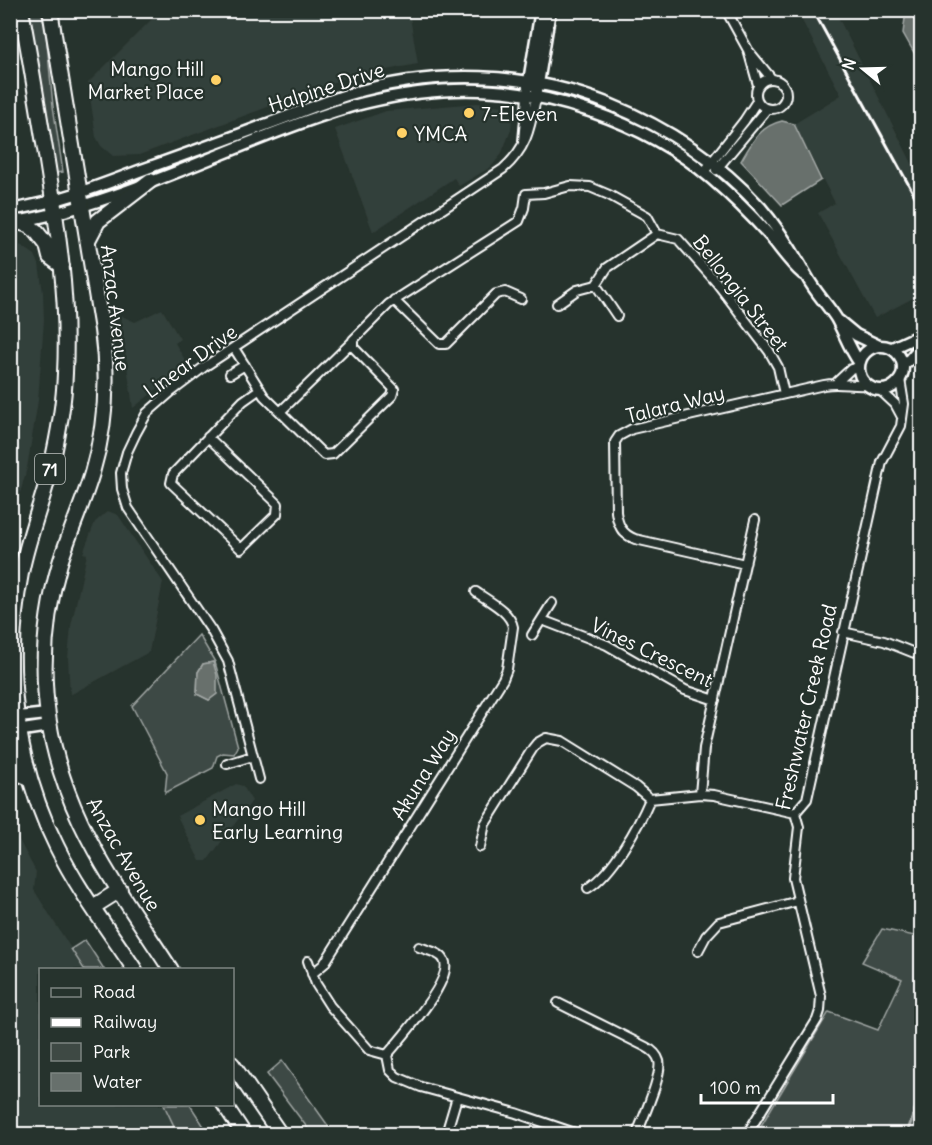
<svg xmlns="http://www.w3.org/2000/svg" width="932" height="1145" viewBox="0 0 932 1145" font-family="Delius,sans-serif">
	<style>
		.built { fill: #333f3a }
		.green { fill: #3e4944; stroke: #9ea4a2; stroke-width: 1.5; fill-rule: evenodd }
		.water { fill: #67706c; stroke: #a4a9a7; stroke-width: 1.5 }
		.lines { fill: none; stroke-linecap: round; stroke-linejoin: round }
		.stream { stroke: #a4a9a7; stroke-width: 3 }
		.street-casing { stroke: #fff; stroke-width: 12 }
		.secondary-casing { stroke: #fff; stroke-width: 15 }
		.highway-casing { stroke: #fff; stroke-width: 18 }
		.street { stroke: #26332d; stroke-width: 8 }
		.secondary { stroke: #26332d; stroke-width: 10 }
		.highway { stroke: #26332d; stroke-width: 14 }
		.rail { stroke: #fff; stroke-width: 3 }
		.poi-dot { fill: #ffd166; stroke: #26332d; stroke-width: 2 }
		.labels { text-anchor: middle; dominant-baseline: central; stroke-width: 4.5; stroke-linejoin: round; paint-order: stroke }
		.shield { fill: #26332d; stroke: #bec2c0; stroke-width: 1.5 }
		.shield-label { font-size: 18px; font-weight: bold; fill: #fff }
		.poi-label { font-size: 20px; fill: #fff; stroke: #26332d; text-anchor: start }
		.street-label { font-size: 20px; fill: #fff; stroke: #26332d }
	</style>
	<rect width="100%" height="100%" fill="#26332d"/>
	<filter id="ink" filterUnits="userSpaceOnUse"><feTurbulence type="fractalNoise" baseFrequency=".0167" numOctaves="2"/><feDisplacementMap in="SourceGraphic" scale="12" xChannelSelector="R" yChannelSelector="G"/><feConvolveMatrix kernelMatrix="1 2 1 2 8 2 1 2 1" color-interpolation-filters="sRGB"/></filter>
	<g filter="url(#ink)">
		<path class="built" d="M330 11 332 14 350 10 409 11 418 64 348 77 139 155 113 156 101 146 96 137 88 83 160 11Z
			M797 11H835L921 181V294L875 318 818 213 835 203 794 124 841 95Z
			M477 103 503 106 509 109 512 116 511 130 501 155 491 167 459 186 454 178 373 232 335 129 386 111Z
			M11 242 22 246 35 255 39 264 43 293 44 320 38 401 27 468 19 497 10 494Z
			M162 309 180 339 175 343 188 365 133 408 120 315 135 322Z
			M108 511 118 515 163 582 149 652 70 695 68 658 71 626 87 554 83 553 95 522Z
			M236 784 243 786 252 801 207 861H200L177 816Z
			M10 823 36 872 34 890 84 969 40 970V1104L164 1105 175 1126 167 1134H11Z"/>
		<path class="green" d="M28 11H44L53 106 63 172 55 173Z
			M199 635 215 662 238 747 234 754 223 753 217 756 213 768 165 793 167 773 132 706ZM213 662 215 664 209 700 197 694 198 672 203 664Z
			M882 929 919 937 921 934V1134H756L829 1012 878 1030 902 979 862 962Z
			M85 940 104 969H84L71 949Z
			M282 1061 334 1134H312L267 1074Z
			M164 1105H190L209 1134H167L174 1126Z"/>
		<path class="water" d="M906 11H921V65L903 33Z
			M782 121 794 124 821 180 782 205 741 161C752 142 760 126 782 121Z
			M213 662 217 675V694L209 700 197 694 198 672 203 664Z"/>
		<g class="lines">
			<path class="stream" d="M907 1134 922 1088"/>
			<g class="street-casing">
				<path id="street" d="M726 10 748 50 771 78
					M748 50 758 85
					M756 94a15 15 0 1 1 30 0a15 15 0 1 1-30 0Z
					M523 141 527 97
					M716 170 767 109
					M704 172 744 121 757 101
					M596 285 617 316
					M394 300 439 344H446L496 294 505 292 521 299
					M557 304 577 290 596 285 607 268 657 234
					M234 348 264 396 324 455 333 454 392 396 394 389 353 347V340L389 304 519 221 524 208 526 194 544 193 570 186 590 187 609 195 647 216 657 234 678 239 717 283 769 351 778 367 784 394
					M230 374 245 365
					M837 382 851 369 858 367
					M880 390 895 404 902 417
					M281 411 353 341
					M208 437 278 504 277 514 241 549 171 483 173 474 243 401 260 389
					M745 564 755 520
					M542 620 607 645 685 690 715 700
					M843 632 884 641 922 656
					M532 635 552 603
					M227 764 253 756
					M259 779 228 661 211 630 128 508 122 489 121 473 127 452 136 433 147 413 171 392 204 367 503 169C527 148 530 128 536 98
					M700 794 704 748 745 564 635 539C622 534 618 526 616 512L615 442 619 436 632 429 824 385C838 382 851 386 866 385
					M480 847 485 824 533 748 537 743 546 738 562 741 636 787 650 799 700 794 714 795 795 813
					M588 888C613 872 638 827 650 799
					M698 951 706 936 719 922 798 901
					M308 961 316 984 330 1006 369 1050 387 1055
					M312 974 324 964 503 679 507 669 513 627C510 611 488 601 476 592
					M558 1003 646 1047C652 1050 657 1054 659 1061 663 1074 642 1120 637 1134
					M387 1055 390 1070 397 1077 421 1087 516 1113 578 1134
					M387 1055C400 1039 455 979 444 960 440 952 426 950 419 947
					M446 1134 457 1097
					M747 1134 817 1020 820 1011 821 996 793 878 799 827 795 813 807 799 882 462 901 426 904 404 900 379"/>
			</g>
			<g class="secondary-casing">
				<path id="secondary" d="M528 87 541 10
					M537 90 550 10
					M10 210C55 203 97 187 139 171 181 156 223 141 265 125 293 115 321 103 350 94 434 69 527 71 609 104 666 127 719 162 760 207 779 229 793 252 807 277 815 292 827 304 836 318 844 332 849 348 859 362
					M10 223C129 203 237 140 352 106 386 97 420 91 455 90 543 87 645 121 712 179 733 197 752 216 770 236 781 249 790 263 803 274
					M839 321 856 335 877 345
					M859 368a22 22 0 1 1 44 0a22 22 0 1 1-44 0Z
					M892 348 916 337 922 332
					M903 365 910 359 922 345
					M10 718 47 714
					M10 732 49 726"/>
			</g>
			<g class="highway-casing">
				<path id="highway" d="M21 10C30 56 37 103 45 149 57 223 69 297 65 373 64 404 58 437 51 467 42 503 28 537 21 573 3 664 15 764 57 847 78 890 108 929 135 970
					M50 10 102 330C109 379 106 426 92 473 83 504 69 533 60 563 34 652 41 739 81 823 105 874 140 922 171 970
					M18 222 28 225 36 231 47 245 50 257 62 266
					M88 240 98 221 150 181
					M10 762 17 773 30 778
					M93 907 120 890
					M232 1064 280 1134
					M224 1104 244 1134"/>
			</g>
			<use href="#street" class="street"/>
			<use href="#secondary" class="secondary"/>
			<use href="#highway" class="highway"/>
			<path class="rail" d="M813 10 922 209"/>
		</g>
	</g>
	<g class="poi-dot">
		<circle cx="216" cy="80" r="6"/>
		<circle cx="469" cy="113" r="6"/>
		<circle cx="402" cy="133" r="6"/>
		<circle cx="200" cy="820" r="6"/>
	</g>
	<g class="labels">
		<rect class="shield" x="35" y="454" width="30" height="30" rx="4.5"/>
		<g class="shield-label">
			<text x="50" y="469">71</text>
		</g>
		<g class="poi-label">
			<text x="204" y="68" text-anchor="end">Mango Hill<tspan x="204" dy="23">Market Place</tspan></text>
			<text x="481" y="113">7-Eleven</text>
			<text x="414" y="133">YMCA</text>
			<text x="212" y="808">Mango Hill<tspan x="212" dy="23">Early Learning</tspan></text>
		</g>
		<g class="street-label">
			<text transform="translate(326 87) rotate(-18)">Halpine Drive</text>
			<text transform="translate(741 293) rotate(52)">Bellongia Street</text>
			<text transform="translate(116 308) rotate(83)">Anzac Avenue</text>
			<text transform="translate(190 361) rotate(-36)">Linear Drive</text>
			<text transform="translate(675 404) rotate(-14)">Talara Way</text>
			<text transform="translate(652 652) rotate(26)">Vines Crescent</text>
			<text transform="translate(806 707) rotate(-77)">Freshwater Creek Road</text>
			<text transform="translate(423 774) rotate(-58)">Akuna Way</text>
			<text transform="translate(124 854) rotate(60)">Anzac Avenue</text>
		</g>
	</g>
	<rect width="932" height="1145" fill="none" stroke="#26332d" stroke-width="36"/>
	<rect x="18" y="18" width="896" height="1109" fill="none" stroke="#fff" stroke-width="2" filter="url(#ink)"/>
	<rect x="39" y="968" width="195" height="138" fill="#26332d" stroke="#7d8581" stroke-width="1.5"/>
	<rect x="51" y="988" width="30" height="9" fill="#26332d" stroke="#7d8581" stroke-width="1.5"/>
	<text x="93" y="998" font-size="18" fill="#ffffff">Road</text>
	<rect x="51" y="1018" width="30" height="9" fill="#ffffff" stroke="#7d8581" stroke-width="1.5"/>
	<text x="93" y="1028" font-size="18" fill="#ffffff">Railway</text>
	<rect x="51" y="1043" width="30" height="18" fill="#3e4944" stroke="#7d8581" stroke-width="1.5"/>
	<text x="93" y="1058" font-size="18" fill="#ffffff">Park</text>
	<rect x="51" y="1073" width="30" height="18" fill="#67706c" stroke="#7d8581" stroke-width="1.5"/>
	<text x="93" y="1088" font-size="18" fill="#ffffff">Water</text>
	<g transform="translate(863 69) rotate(289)" stroke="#26332d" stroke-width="4.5" paint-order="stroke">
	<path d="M0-4.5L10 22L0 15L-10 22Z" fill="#ffffff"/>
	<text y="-9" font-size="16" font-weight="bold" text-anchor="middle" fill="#ffffff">N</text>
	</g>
	<path d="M701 1094v9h132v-9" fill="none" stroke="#ffffff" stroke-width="3"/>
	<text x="710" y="1094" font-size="18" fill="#ffffff" stroke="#26332d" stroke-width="4.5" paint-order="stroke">100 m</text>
</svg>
